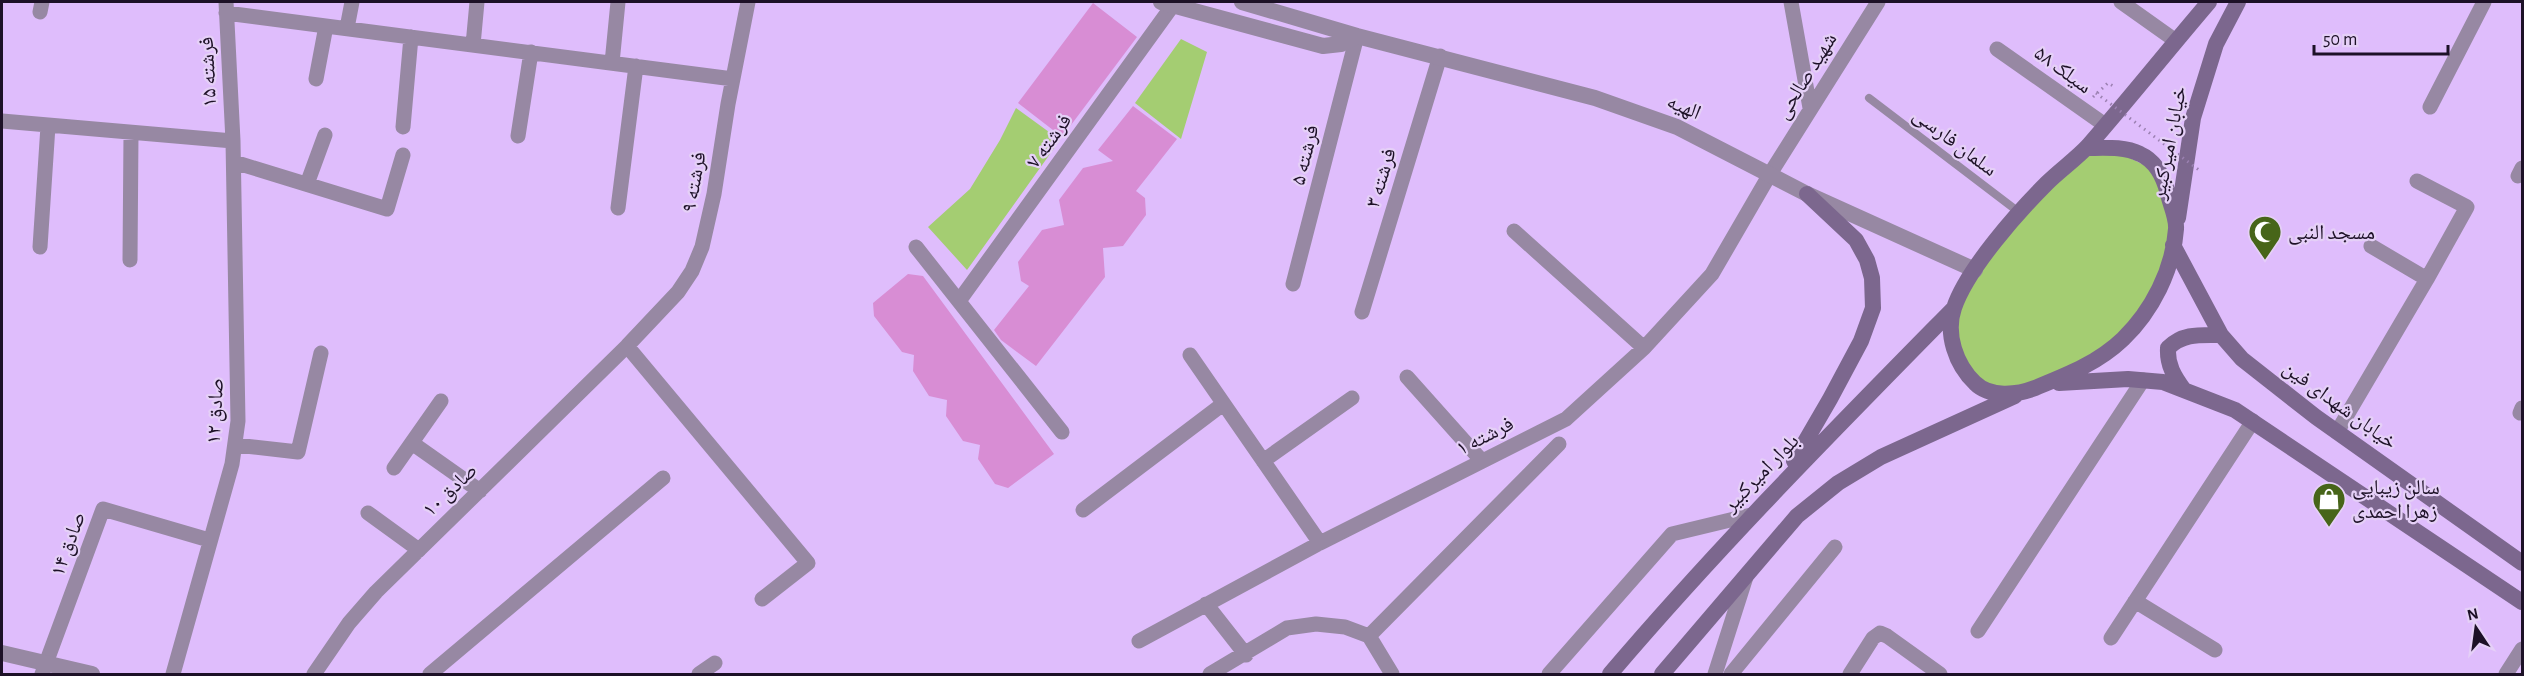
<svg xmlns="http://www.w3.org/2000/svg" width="2524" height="676" viewBox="0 0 2524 676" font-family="'Alegreya Sans','Noto Naskh Arabic',sans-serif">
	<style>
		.green { fill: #a4cd72 }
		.building { fill: #d88dd4 }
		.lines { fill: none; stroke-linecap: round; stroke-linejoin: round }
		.path { stroke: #9b80b1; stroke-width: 3; stroke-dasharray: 1.5 4.5; stroke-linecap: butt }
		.service { stroke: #9788a3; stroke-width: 8 }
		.minor { stroke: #9788a3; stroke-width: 15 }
		.tertiary { stroke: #9788a3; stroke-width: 16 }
		.secondary { stroke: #7c678e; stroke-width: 16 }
		.path-bridge { stroke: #9b80b1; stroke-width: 3; stroke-dasharray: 1.5 4.5; stroke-linecap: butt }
		.labels { text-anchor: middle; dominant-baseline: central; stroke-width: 4.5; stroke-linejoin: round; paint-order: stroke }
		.street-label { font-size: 21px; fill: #1d1127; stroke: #e5d0f7 }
		.poi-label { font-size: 21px; fill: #1d1127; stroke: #e5d0f7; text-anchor: start }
	</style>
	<rect width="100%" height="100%" fill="#dfbdfc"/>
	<path class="green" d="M1181 39 1207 52 1181 139 1135 103Z
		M1016 108 1060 140 967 270 928 227 970 189 1000 140Z
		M2116 151 2156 171 2173 227 2165 266 2142 312 2101 353 2020 389H1994L1971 374 1956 335 1963 296 1999 244 2086 152Z"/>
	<path class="building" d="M1093 3 1137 37 1062 137 1018 103Z
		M1133 106 1177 139 1136 191 1145 198 1146 215 1123 246 1103 248 1105 277 1036 366 1001 340 994 330 1029 286 1021 281 1018 262 1042 230 1064 225 1059 200 1083 168 1113 161 1098 150Z
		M908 274 923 276 1054 454 1008 488 995 484 978 459 980 445 963 441 946 416 947 400 929 396 913 371 914 355 902 352 874 316 873 303Z"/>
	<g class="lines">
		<path class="path" d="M2093 97 2108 83 2115 87"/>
		<path class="service" d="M1869 98 2020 213"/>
		<path class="minor" d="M1791 2 1810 108
			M2121 2 2176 41
			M40 12 42 2
			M226 13 733 79
			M347 28 352 2
			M473 45 477 2
			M1997 49 2105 125
			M612 63 618 2
			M316 79 326 26
			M2430 107 2484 2
			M2 121 233 141
			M403 127 411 37
			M518 136 531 52
			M234 162 387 209 403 155
			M2518 176 2522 168
			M307 184 325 135
			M618 208 636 66
			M1514 231 1644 348
			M2371 246 2427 279
			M40 247 48 126
			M916 247 1062 432
			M130 260 131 134
			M1293 284 1357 36
			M959 301 1173 5
			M1362 312 1440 56
			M627 346 808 563 762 599
			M1190 355 1320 543
			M1407 377 1482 461
			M2520 413 2522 408
			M2337 432 2427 279 2467 207 2417 181
			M412 443 480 491
			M236 445 298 452 321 353
			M1263 461 1352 398
			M394 468 441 401
			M1083 510 1223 404
			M368 513 419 550
			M2135 601 2215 650
			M1206 604 1246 655
			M1978 631 2143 380
			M1369 636 1559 444
			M1369 636 1392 674
			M2111 638 2253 421
			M1139 641 1320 543 1566 419 1644 348 1712 274 1770 174 1878 2
			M42 674 103 509 209 540
			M173 674 232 464 238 421 233 141 226 2
			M314 674 349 623 376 592 627 346 678 292 692 271 702 247 714 194 728 104 748 2
			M430 674 663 478
			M699 674 715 663
			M1210 674 1287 628 1316 624 1345 627 1369 636
			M1549 674 1672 534 1751 515
			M1715 674 1746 577
			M1731 674 1835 547
			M1850 674 1873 638 1880 633 1887 636 1940 674
			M2506 674 2522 649"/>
		<path class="tertiary" d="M1161 2 1323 46 1341 44 1357 36
			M1242 2 1357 36 1595 98 1677 127 1807 194 1975 270
			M2 653 92 674"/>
		<path class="secondary" d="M2086 148C2103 148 2124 146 2140 154 2156 161 2164 178 2168 194 2170 204 2177 218 2176 229 2173 270 2152 311 2123 339 2098 363 2067 375 2035 388 2017 395 1990 398 1975 383 1956 365 1945 334 1954 308 1967 269 2018 212 2047 183 2060 170 2076 159 2088 146 2129 99 2168 50 2209 2
			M2178 218 2193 118 2216 44 2238 2
			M2173 245 2221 335 2242 359 2316 417 2522 563
			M2059 383 2128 379 2163 382 2235 410 2522 602
			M2184 390C2174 376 2167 365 2168 348 2183 333 2200 335 2221 335
			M1794 461 1830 399 1861 341 1873 308 1872 278 1867 260 1856 240 1807 194
			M1610 674C1718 547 1836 428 1953 309
			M1662 674 1797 516 1838 483 1881 457 2015 396"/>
		<path class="path-bridge" d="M2096 93 2199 170"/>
	</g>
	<defs>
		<g id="mosque-pin" transform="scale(1.725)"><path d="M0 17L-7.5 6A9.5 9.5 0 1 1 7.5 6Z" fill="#476519" stroke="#e5d0f7"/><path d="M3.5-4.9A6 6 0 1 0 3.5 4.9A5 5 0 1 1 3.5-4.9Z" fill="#fff"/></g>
		<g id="shop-pin" transform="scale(1.725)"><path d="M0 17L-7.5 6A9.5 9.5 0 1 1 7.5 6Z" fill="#476519" stroke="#e5d0f7"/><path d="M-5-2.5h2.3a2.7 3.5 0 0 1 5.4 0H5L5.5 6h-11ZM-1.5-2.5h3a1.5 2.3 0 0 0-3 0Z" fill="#fff"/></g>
	</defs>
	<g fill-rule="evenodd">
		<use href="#mosque-pin" x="2265" y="232"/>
		<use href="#shop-pin" x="2329" y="499"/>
	</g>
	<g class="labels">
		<g class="street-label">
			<text transform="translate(2063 70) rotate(36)">سیلک ۵۸</text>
			<text transform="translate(208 72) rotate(-93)">فرشته ۱۵</text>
			<text transform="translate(1806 76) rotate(-58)">شهید صالحی</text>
			<text transform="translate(1684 107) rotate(23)">الهیه</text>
			<text transform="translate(1049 141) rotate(-54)">فرشته ۷</text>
			<text transform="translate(1955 142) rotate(37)">سلمان فارسی</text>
			<text transform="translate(2169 143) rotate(-79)">خیابان امیرکبیر</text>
			<text transform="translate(1305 155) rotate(-76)">فرشته ۵</text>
			<text transform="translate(1381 178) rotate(-73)">فرشته ۳</text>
			<text transform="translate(694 182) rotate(-80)">فرشته ۹</text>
			<text transform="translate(2340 405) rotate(36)">خیابان شهدای فین</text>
			<text transform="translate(215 411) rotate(-87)">صادق ۱۲</text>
			<text transform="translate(1485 436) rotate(-27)">فرشته ۱</text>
			<text transform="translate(1761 473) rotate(-46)">بلوار امیرکبیر</text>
			<text transform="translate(450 490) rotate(-44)">صادق ۱۰</text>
			<text transform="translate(68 544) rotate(-70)">صادق ۱۴</text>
		</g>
		<g class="poi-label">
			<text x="2288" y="232">مسجد النبی</text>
			<text x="2352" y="487">سالن‌ زیبایی<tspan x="2352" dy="24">زهرا احمدی</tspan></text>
		</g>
	</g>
	<rect width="2524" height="676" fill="none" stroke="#1d1127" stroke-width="6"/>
	<g transform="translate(2476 628) rotate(347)" stroke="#e5d0f7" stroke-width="4.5" paint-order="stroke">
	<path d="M0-4.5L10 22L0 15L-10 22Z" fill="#1d1127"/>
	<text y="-9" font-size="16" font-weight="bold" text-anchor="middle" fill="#1d1127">N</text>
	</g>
	<path d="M2314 45v9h134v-9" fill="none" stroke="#1d1127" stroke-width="3"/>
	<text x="2323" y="45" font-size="18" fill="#1d1127" stroke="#e5d0f7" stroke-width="4.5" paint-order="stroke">50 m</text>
</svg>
